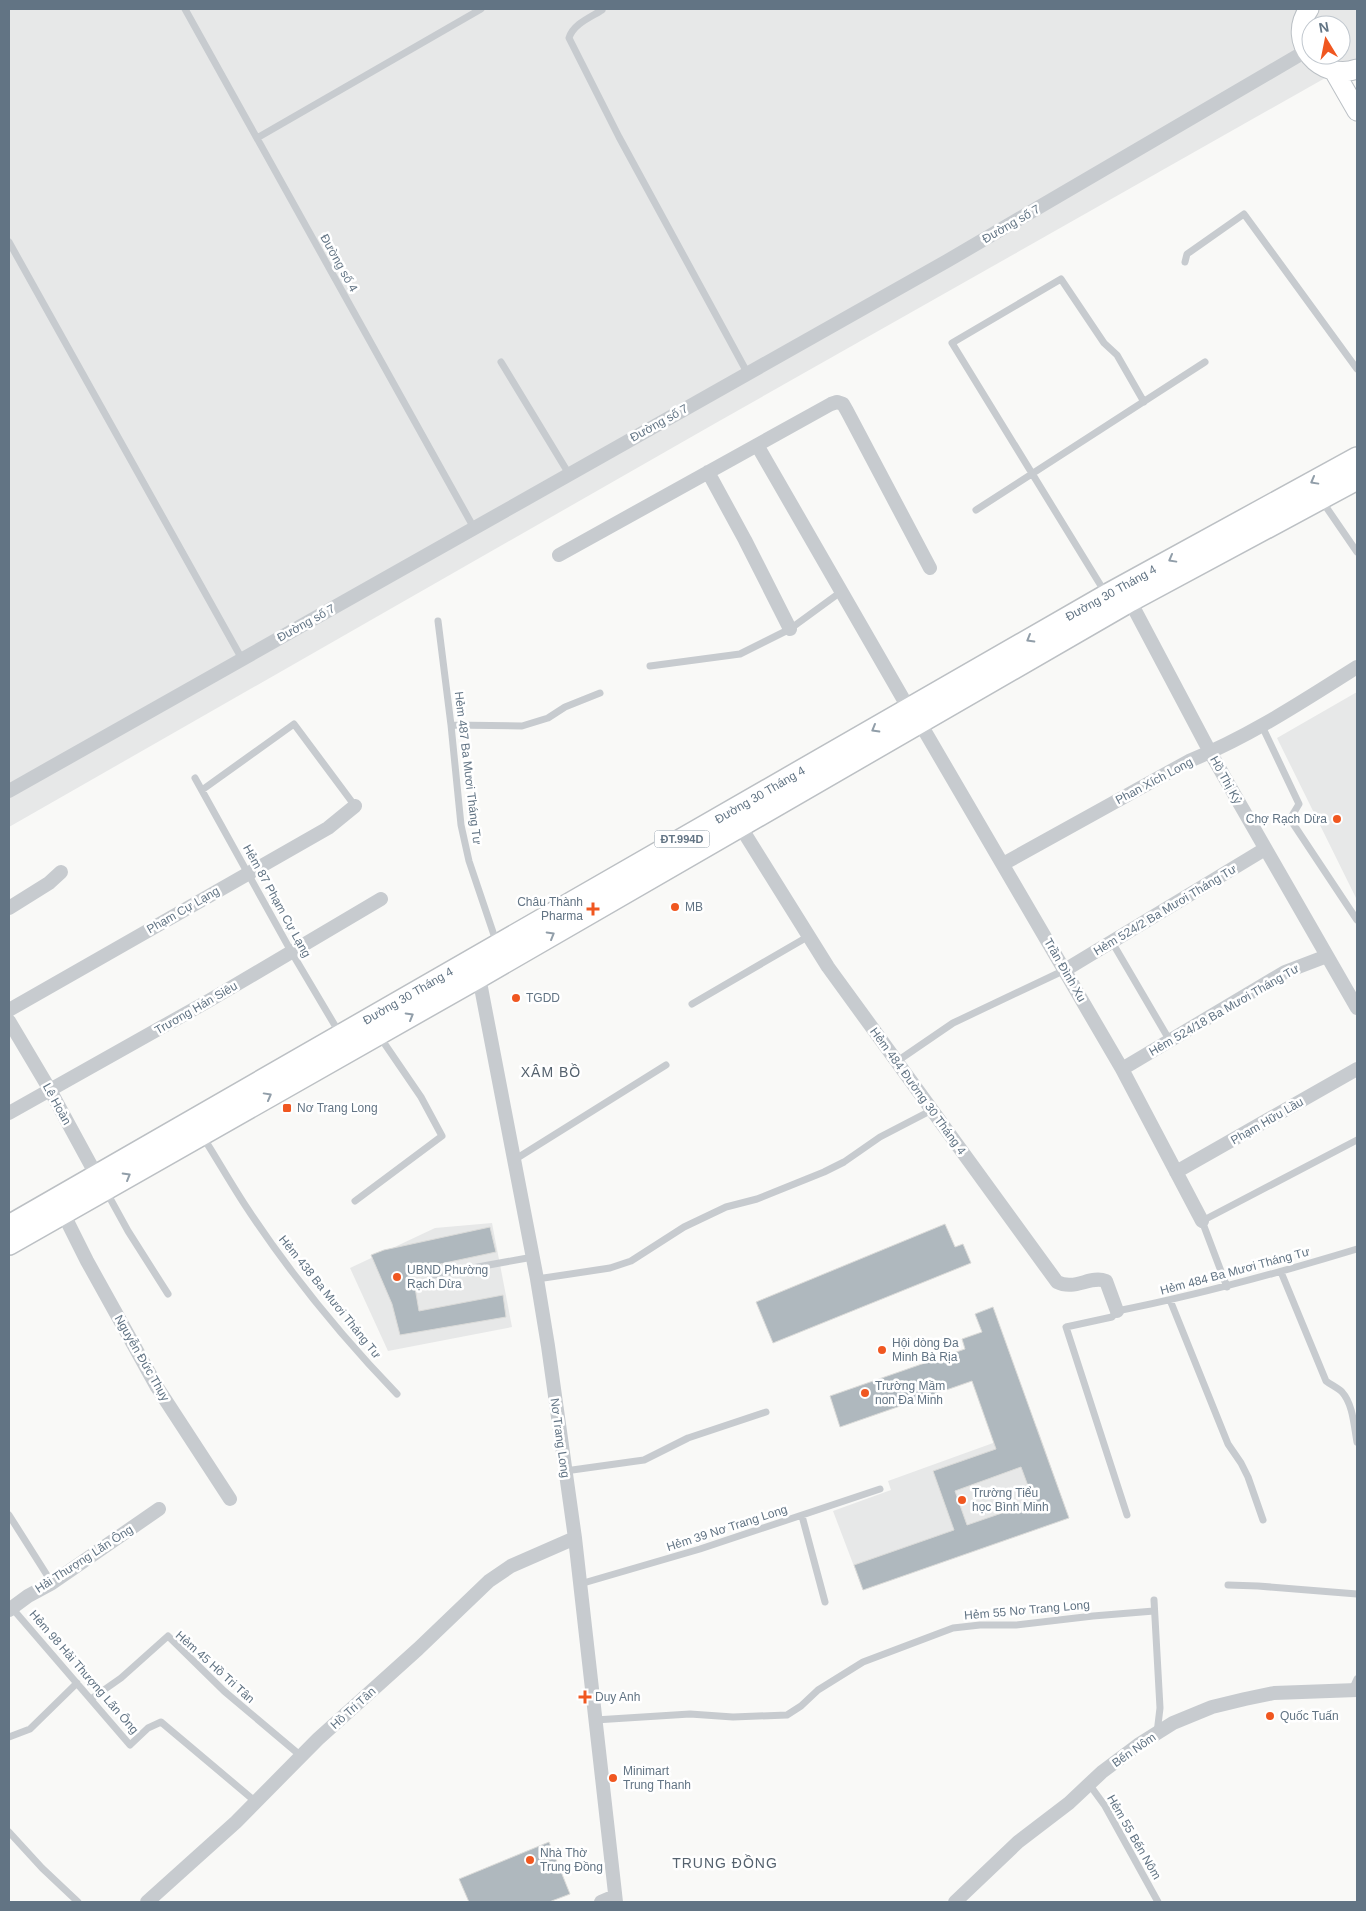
<svg xmlns="http://www.w3.org/2000/svg" width="1366" height="1911" viewBox="0 0 1366 1911" font-family="Helvetica,sans-serif">
	<style>
		.built { fill: #e7e8e8; fill-rule: evenodd }
		.building { fill: #afb8be; stroke: #dbdbd9; fill-rule: evenodd }
		.lines { fill: none; stroke-linecap: round; stroke-linejoin: round }
		.secondary-casing { stroke: #bbc0c5; stroke-width: 21 }
		.primary-casing { stroke: #bcc0c4; stroke-width: 24 }
		.service { stroke: #c7cbcf; stroke-width: 7 }
		.minor { stroke: #c7cbcf; stroke-width: 14 }
		.secondary { stroke: #fff; stroke-width: 19 }
		.primary { stroke: #fff; stroke-width: 21 }
		.oneway { stroke: #919ea9 }
		.poi-dot { fill: #f05720; stroke: #fff; stroke-width: 2 }
		.labels { text-anchor: middle; dominant-baseline: central; stroke-width: 5; stroke-linejoin: round; paint-order: stroke }
		.shield { fill: #fff; stroke: #919ea9; stroke-width: 1 }
		.shield-label { font-size: 11px; font-weight: bold; fill: #627484 }
		.street-label { font-size: 12px; fill: #627484; stroke: #fff }
		.poi-label { font-size: 12px; fill: #627484; stroke: #fff; text-anchor: start }
		.neighbourhood-label { font-size: 14px; letter-spacing: 1px; fill: #55626e; stroke: #fff }
	</style>
	<rect width="100%" height="100%" fill="#f9f9f7"/>
	<path class="built" d="M9 9H1357V60L714 424 9 827ZM1311 25H1341V55H1311Z
		M1357 692V900L1277 738Z
		M492 1223 512 1327 388 1351 350 1268 435 1228Z
		M1037 1427 1069 1518 863 1590 833 1511 891 1490 888 1481Z"/>
	<path class="building" d="M945 1224 955 1247 963 1244 971 1263 773 1343 756 1302Z
		M490 1227 496 1252 412 1270 419 1311 503 1295 506 1317 400 1335 392 1304 371 1255 384 1250Z
		M993 1307 1069 1518 863 1590 854 1565 954 1530 933 1471 996 1449 972 1381 840 1427 830 1396 965 1349 962 1339 982 1332 975 1314ZM1021 1467 1034 1502 967 1525 955 1491Z
		M549 1842 570 1894 549 1902H469L459 1879Z"/>
	<g class="lines">
		<g class="secondary-casing">
			<path id="secondary" d="M1309 9C1285 42 1321 82 1357 69
				M1334 71 1357 111"/>
		</g>
		<g class="primary-casing">
			<path id="primary" d="M9 1226 1107 595 1357 458
				M9 1244 479 977 1130 601 1357 479"/>
		</g>
		<path class="service" d="M185 9 474 528
			M602 10C591 17 573 24 569 38L619 137 748 374
			M257 138 481 9
			M9 242 242 659
			M1185 262 1187 254 1244 214 1357 369
			M501 362 569 474
			M1322 501 1357 552
			M976 510 1205 362
			M1106 594 952 343 1061 279 1104 343 1117 355 1144 402
			M438 621 451 725 461 825 469 861 497 944
			M650 666 740 654 790 629 842 591
			M451 725 522 726 548 718 565 707 600 693
			M1262 726 1299 804 1290 819 1357 920
			M195 778 292 953 340 1034
			M202 790 294 724 355 806
			M1112 942 1170 1041
			M692 1004 809 936
			M896 1062 953 1023 1065 970
			M203 1137C217 1159 230 1182 245 1205 289 1272 341 1336 397 1394
			M514 1160 666 1065
			M106 1191 128 1231 168 1294
			M355 1201 442 1136 421 1097 380 1037
			M1281 1272 1326 1381C1331 1385 1338 1388 1342 1392 1353 1404 1354 1426 1357 1442
			M434 1275 533 1257
			M537 1279 610 1268 631 1261 684 1227 726 1207 757 1199 824 1172 844 1162 880 1137 932 1110
			M1227 1287 1202 1221 1357 1140
			M1170 1300 1228 1444 1241 1463 1248 1477 1263 1520
			M565 1471 644 1460 688 1438 766 1412
			M9 1515 52 1583
			M1127 1515 1066 1327 1112 1317 1117 1311C1199 1295 1278 1273 1357 1249
			M802 1516 825 1602
			M580 1584 700 1549 880 1489
			M1228 1585 1258 1586 1357 1594
			M1154 1600 1160 1708 1157 1733
			M12 1608 130 1745 148 1728 161 1722 256 1802
			M1352 1690 1357 1679
			M91 1699 121 1678 168 1636 224 1691 301 1756
			M595 1720 690 1714 733 1717 787 1715 801 1706 818 1690 863 1662 953 1628 980 1625H1016L1093 1616 1154 1611
			M9 1737 30 1729 77 1683
			M1089 1784 1105 1806 1158 1902
			M9 1832 42 1868 78 1902"/>
		<path class="minor" d="M757 445 909 709 920 723 1122 1069 1202 1221
			M708 472 745 540 790 629
			M559 555 831 404 837 402 843 404 847 411 930 568
			M1130 601 1210 752 1357 1008
			M9 791 947 261 1306 51
			M740 826 828 967 1057 1282C1075 1291 1090 1275 1106 1281L1117 1311
			M1003 864 1189 761C1249 737 1303 701 1357 667
			M9 908 49 883 61 872
			M1065 970 1265 849
			M479 977 537 1279 548 1346 575 1538 616 1902
			M9 1010 328 828 355 806
			M9 1021 50 1090 100 1182
			M1122 1069 1285 972 1327 956
			M9 1113 210 1000 381 899
			M1176 1172 1357 1069
			M63 1213 87 1261 157 1387 230 1499
			M9 1610 28 1596 52 1583 159 1509
			M147 1902 236 1822 318 1739 418 1649 489 1581 511 1566 575 1538
			M601 1902 615 1896
			M955 1902 1018 1842 1069 1803 1102 1772 1138 1745 1173 1723 1212 1707 1245 1699 1274 1693 1357 1690"/>
		<use href="#secondary" class="secondary"/>
		<use href="#primary" class="primary"/>
	</g>
	<defs><path id="oneway-chevron" d="M-2-3.5L2.5 0L-2 3.5" fill="none" stroke-width="1.6" stroke-linecap="round" stroke-linejoin="round" transform="scale(1.25)"/></defs>
	<g class="oneway">
		<use href="#oneway-chevron" transform="translate(1314 481) rotate(151)"/>
		<use href="#oneway-chevron" transform="translate(1172 559) rotate(151)"/>
		<use href="#oneway-chevron" transform="translate(1030 639) rotate(150)"/>
		<use href="#oneway-chevron" transform="translate(875 729) rotate(150)"/>
		<use href="#oneway-chevron" transform="translate(551 935) rotate(-30)"/>
		<use href="#oneway-chevron" transform="translate(410 1016) rotate(-30)"/>
		<use href="#oneway-chevron" transform="translate(268 1096) rotate(-29)"/>
		<use href="#oneway-chevron" transform="translate(127 1176) rotate(-30)"/>
	</g>
	<g class="poi-dot">
		<circle cx="1337" cy="819" r="5"/>
		<circle cx="675" cy="907" r="5"/>
		<path d="M590.5 901.5h5v5h5v5h-5v5h-5v-5h-5v-5h5z"/>
		<circle cx="516" cy="998" r="5"/>
		<rect x="282" y="1103" width="10" height="10" rx="2.5"/>
		<circle cx="397" cy="1277" r="5"/>
		<circle cx="882" cy="1350" r="5"/>
		<circle cx="865" cy="1393" r="5"/>
		<circle cx="962" cy="1500" r="5"/>
		<path d="M582.5 1689.5h5v5h5v5h-5v5h-5v-5h-5v-5h5z"/>
		<circle cx="1270" cy="1716" r="5"/>
		<circle cx="613" cy="1778" r="5"/>
		<circle cx="530" cy="1860" r="5"/>
	</g>
	<g class="labels">
		<rect class="shield" x="654.5" y="830.5" width="55" height="17" rx="4"/>
		<g class="shield-label">
			<text x="682" y="839">ĐT.994D</text>
		</g>
		<g class="street-label">
			<text transform="translate(1011 224) rotate(-30)">Đường số 7</text>
			<text transform="translate(339 263) rotate(61)">Đường số 4</text>
			<text transform="translate(659 423) rotate(-29)">Đường số 7</text>
			<text transform="translate(1111 593) rotate(-29)">Đường 30 Tháng 4</text>
			<text transform="translate(306 623) rotate(-29)">Đường số 7</text>
			<text transform="translate(468 768) rotate(83)">Hẻm 487 Ba Mươi Tháng Tư</text>
			<text transform="translate(1226 780) rotate(61)">Hồ Thị Kỷ</text>
			<text transform="translate(1154 781) rotate(-28)">Phan Xích Long</text>
			<text transform="translate(760 795) rotate(-30)">Đường 30 Tháng 4</text>
			<text transform="translate(277 901) rotate(61)">Hẻm 87 Phạm Cự Lạng</text>
			<text transform="translate(183 910) rotate(-30)">Phạm Cự Lạng</text>
			<text transform="translate(1165 910) rotate(-31)">Hẻm 524/2 Ba Mươi Tháng Tư</text>
			<text transform="translate(1065 970) rotate(60)">Trần Đình Xu</text>
			<text transform="translate(408 996) rotate(-30)">Đường 30 Tháng 4</text>
			<text transform="translate(196 1008) rotate(-30)">Trương Hán Siêu</text>
			<text transform="translate(1224 1010) rotate(-30)">Hẻm 524/18 Ba Mươi Tháng Tư</text>
			<text transform="translate(918 1091) rotate(54)">Hẻm 484 Đường 30 Tháng 4</text>
			<text transform="translate(57 1104) rotate(61)">Lê Hoàn</text>
			<text transform="translate(1267 1121) rotate(-30)">Phạm Hữu Lầu</text>
			<text transform="translate(1235 1271) rotate(-15)">Hẻm 484 Ba Mươi Tháng Tư</text>
			<text transform="translate(330 1297) rotate(51)">Hẻm 438 Ba Mươi Tháng Tư</text>
			<text transform="translate(142 1358) rotate(60)">Nguyễn Đức Thụy</text>
			<text transform="translate(560 1438) rotate(82)">Nơ Trang Long</text>
			<text transform="translate(727 1528) rotate(-18)">Hẻm 39 Nơ Trang Long</text>
			<text transform="translate(84 1559) rotate(-33)">Hải Thượng Lãn Ông</text>
			<text transform="translate(1027 1610) rotate(-5)">Hẻm 55 Nơ Trang Long</text>
			<text transform="translate(215 1667) rotate(42)">Hẻm 45 Hồ Tri Tân</text>
			<text transform="translate(84 1672) rotate(49)">Hẻm 98 Hải Thượng Lãn Ông</text>
			<text transform="translate(353 1708) rotate(-42)">Hồ Tri Tân</text>
			<text transform="translate(1134 1750) rotate(-35)">Bến Nôm</text>
			<text transform="translate(1134 1837) rotate(60)">Hẻm 55 Bến Nôm</text>
		</g>
		<g class="poi-label">
			<text x="1327" y="819" text-anchor="end">Chợ Rạch Dừa</text>
			<text x="583" y="902" text-anchor="end">Châu Thành<tspan x="583" dy="14">Pharma</tspan></text>
			<text x="685" y="907">MB</text>
			<text x="526" y="998">TGDD</text>
			<text x="297" y="1108">Nơ Trang Long</text>
			<text x="407" y="1270">UBND Phường<tspan x="407" dy="14">Rạch Dừa</tspan></text>
			<text x="892" y="1343">Hội dòng Đa<tspan x="892" dy="14">Minh Bà Rịa</tspan></text>
			<text x="875" y="1386">Trường Mầm<tspan x="875" dy="14">non Đa Minh</tspan></text>
			<text x="972" y="1493">Trường Tiểu<tspan x="972" dy="14">học Bình Minh</tspan></text>
			<text x="595" y="1697">Duy Anh</text>
			<text x="1280" y="1716">Quốc Tuấn</text>
			<text x="623" y="1771">Minimart<tspan x="623" dy="14">Trung Thanh</tspan></text>
			<text x="540" y="1853">Nhà Thờ<tspan x="540" dy="14">Trung Đồng</tspan></text>
		</g>
		<g class="neighbourhood-label">
			<text x="551" y="1072">XÂM BỒ</text>
			<text x="725" y="1863">TRUNG ĐỒNG</text>
		</g>
	</g>
	<rect width="1366" height="1911" fill="none" stroke="#627484" stroke-width="20"/>
	<g transform="translate(1326 40) rotate(350)"><circle r="24" fill="#ffffff" stroke="#c0c7ce"/>
	<path d="M0-4L9 19L0 12L-9 19Z" fill="#f05720"/>
	<text y="-8" font-size="14" font-weight="bold" text-anchor="middle" fill="#627484">N</text>
	</g>
</svg>
